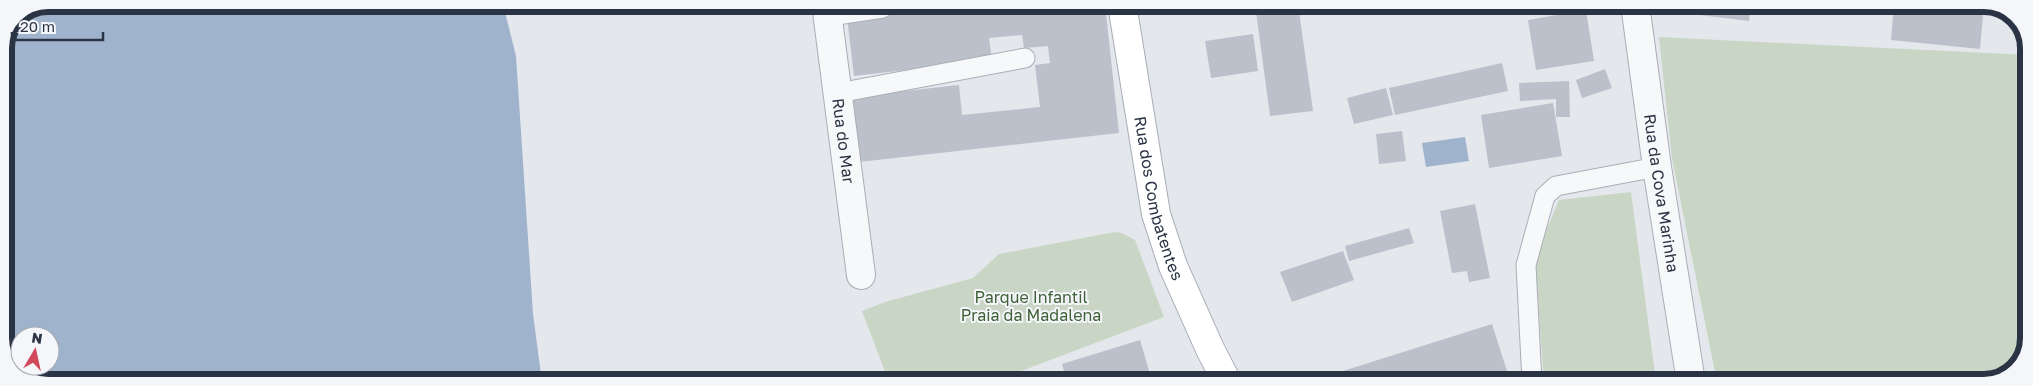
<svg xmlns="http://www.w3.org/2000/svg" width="2033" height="386" viewBox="0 0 2033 386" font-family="'Golos Text',sans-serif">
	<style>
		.green { fill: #c9d6c5 }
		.water { fill: #9fb4cc; fill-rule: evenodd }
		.building { fill: #bbc0ca }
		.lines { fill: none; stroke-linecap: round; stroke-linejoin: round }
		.service-casing { stroke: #a9aeb7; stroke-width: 21 }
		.minor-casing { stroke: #a9aeb7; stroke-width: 30 }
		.secondary-casing { stroke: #a9aeb7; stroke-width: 30 }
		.service { stroke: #f7f8fa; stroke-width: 19 }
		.minor { stroke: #f7f8fa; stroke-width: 28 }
		.secondary { stroke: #fff; stroke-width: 28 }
		.labels { text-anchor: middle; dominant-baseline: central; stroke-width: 4; stroke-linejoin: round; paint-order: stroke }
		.street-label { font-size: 16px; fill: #2b3445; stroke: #f4f6f9 }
		.park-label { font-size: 16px; fill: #3f6138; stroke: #f4f6f9 }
		.rim { fill: none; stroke: #2b3445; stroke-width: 6 }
	</style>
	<rect width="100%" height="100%" fill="#e4e7ec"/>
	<path class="green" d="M1659 37 2029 55 2028 346 2014 371 1985 382H1717L1672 158Z
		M1631 192 1656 382H1544L1535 258 1559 200Z
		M1115 232 1122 233 1135 240 1164 317 992 382H889L862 311 885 302 973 278 999 254Z"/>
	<path class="water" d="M49 4H503L516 56 533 314 542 382 40 381 15 367 4 343V48L17 17ZM20 336H50V366H20Z
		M1465 137 1469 161 1426 167 1422 143Z"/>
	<path class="building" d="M965 4H1105L1119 133 859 162 851 97 959 85 962 115 1040 107 1035 65 1050 63 1048 46 1024 48 1022 35 989 38 992 60 854 76 847 17Z
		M1255 4H1298L1313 111 1270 116Z
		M1702 4H1751L1749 21 1700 15Z
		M1791 4H1805L1858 5 1857 14 1791 7Z
		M1894 5H1984L1980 49 1891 40Z
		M1586 10 1594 61 1536 70 1528 20Z
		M1253 34 1258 71 1211 78 1205 41Z
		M1502 63 1508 91 1395 115 1389 88Z
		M1605 69 1612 88 1582 98 1576 80Z
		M1569 81 1570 117H1556V99L1520 101 1519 83Z
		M1386 88 1393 115 1354 124 1347 98Z
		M1553 103 1562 156 1489 168 1481 115Z
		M1402 131 1406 161 1379 164 1376 134Z
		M1475 204 1490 278 1469 282 1467 271 1452 273 1440 211Z
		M1409 228 1414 243 1349 261 1345 246Z
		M1343 251 1354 280 1292 302 1280 272Z
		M1492 324 1507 371 1475 381 1473 376 1452 382H1347L1343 371Z
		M1140 340 1151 377 1135 382H1067L1062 364Z"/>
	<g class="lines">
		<g class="service-casing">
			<path id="service" d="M838 93 1025 58
				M1532 382 1526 265 1545 196 1556 186 1657 167"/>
		</g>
		<g class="minor-casing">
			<g id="minor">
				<path id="s1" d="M826 4 861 275"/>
				<path id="s2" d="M1635 4 1657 167 1691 382"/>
				<path d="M828 12 880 4"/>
			</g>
		</g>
		<g class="secondary-casing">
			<g id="secondary">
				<path id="s3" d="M1122 4 1156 214 1173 266 1210 349 1227 382"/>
			</g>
		</g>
		<use href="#service" class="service"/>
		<use href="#minor" class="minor"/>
		<use href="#secondary" class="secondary"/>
	</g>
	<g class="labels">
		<g class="street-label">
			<text stroke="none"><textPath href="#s1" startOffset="138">Rua do Mar</textPath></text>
			<text stroke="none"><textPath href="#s2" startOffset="191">Rua da Cova Marinha</textPath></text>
			<text stroke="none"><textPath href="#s3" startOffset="198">Rua dos Combatentes</textPath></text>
		</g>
		<g class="park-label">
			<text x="1031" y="297">Parque Infantil<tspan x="1031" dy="18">Praia da Madalena</tspan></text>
		</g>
	</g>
	<path d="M0 0H2033V386H0ZM48 12H1984A36 36 0 0 1 2020 48V338A36 36 0 0 1 1984 374H48A36 36 0 0 1 12 338V48A36 36 0 0 1 48 12Z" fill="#f4f6f9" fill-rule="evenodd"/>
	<path class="rim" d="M48 12H1984A36 36 0 0 1 2020 48V338A36 36 0 0 1 1984 374H48A36 36 0 0 1 12 338V48A36 36 0 0 1 48 12Z"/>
	<g transform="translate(35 351) rotate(9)"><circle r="24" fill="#f4f6f9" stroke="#a4a8b1"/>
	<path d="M0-4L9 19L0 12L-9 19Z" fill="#d1495b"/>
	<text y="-8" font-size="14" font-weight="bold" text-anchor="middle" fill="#2b3445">N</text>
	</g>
	<path d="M12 32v8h91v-8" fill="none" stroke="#2b3445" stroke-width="2.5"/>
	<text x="20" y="32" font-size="15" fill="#2b3445" stroke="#f4f6f9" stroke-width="4" paint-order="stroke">20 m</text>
</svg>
